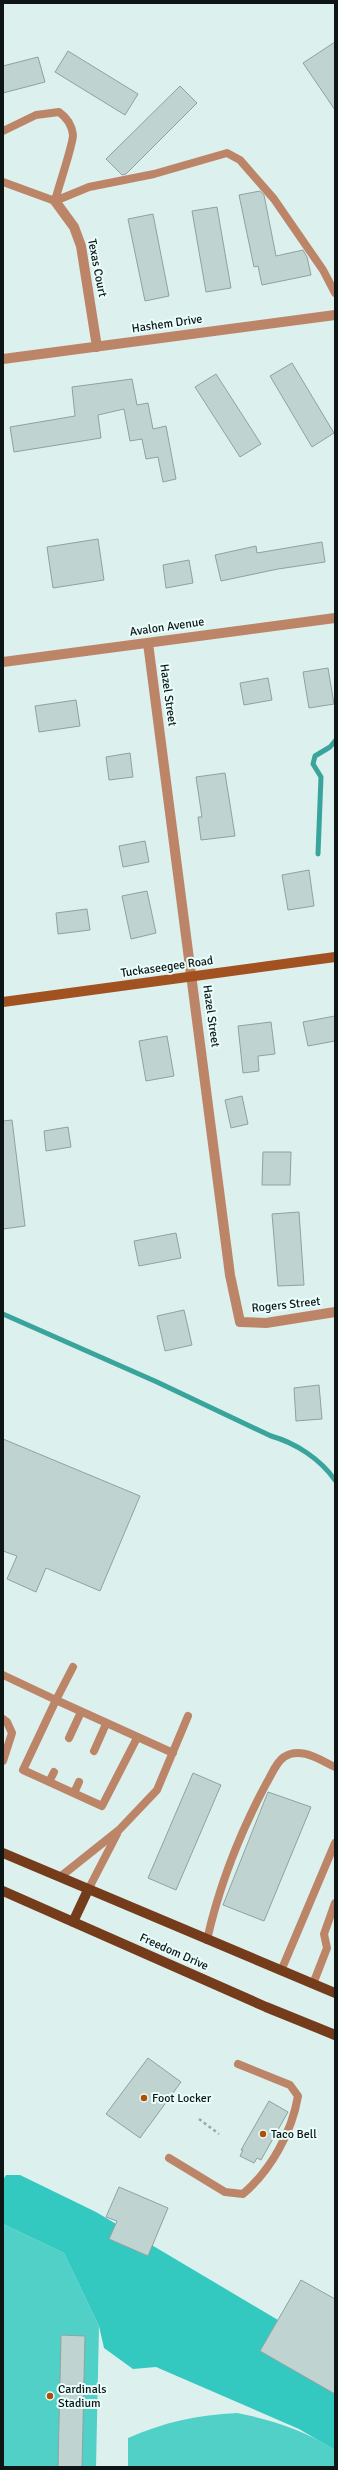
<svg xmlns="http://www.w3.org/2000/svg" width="338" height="2470" viewBox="0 0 338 2470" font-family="Signika,sans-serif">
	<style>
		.green { fill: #50d0c7 }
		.forest { fill: #34c9c0 }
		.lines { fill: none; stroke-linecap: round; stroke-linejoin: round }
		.stream { stroke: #39a49c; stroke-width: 5 }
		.building { fill: #bfd3d1; stroke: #8fa2a0 }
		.path { stroke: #99a9a8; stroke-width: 2.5; stroke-dasharray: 3 3; stroke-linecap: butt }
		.service { stroke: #bd8568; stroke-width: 8 }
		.minor { stroke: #bd8568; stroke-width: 10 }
		.secondary { stroke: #a25120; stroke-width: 10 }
		.primary { stroke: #753c1b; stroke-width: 10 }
		.poi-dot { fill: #af4f07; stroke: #e9fdfb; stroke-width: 1.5 }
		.labels { text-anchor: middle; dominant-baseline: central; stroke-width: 4; stroke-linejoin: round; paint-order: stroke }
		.street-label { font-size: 12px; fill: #0e1515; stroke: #e9fdfb }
		.poi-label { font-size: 12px; fill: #0e1515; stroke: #e9fdfb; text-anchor: start }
	</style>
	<rect width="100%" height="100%" fill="#dcf0ee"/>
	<path class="green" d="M3 2224 64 2253 99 2326 96 2467H3Z
		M237 2413C273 2420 304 2430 335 2450V2467H128V2438C164 2422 198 2415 237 2413Z"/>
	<path class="forest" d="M6 2175H20L96 2212 278 2320 260 2351 335 2394V2450L299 2429 156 2367 133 2369 104 2348 99 2326 64 2253 3 2224V2180Z"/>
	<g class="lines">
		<path class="stream" d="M318 854 321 777 313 764 315 756 330 747 335 741
			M3 1314 157 1382 271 1436C296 1443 320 1459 335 1480"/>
	</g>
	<path class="building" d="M335 42V110L303 63Z
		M68 51 138 94 125 115 55 72Z
		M38 57 45 82 3 93V66Z
		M180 86 197 103 126 174 122 175 106 159Z
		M260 191 264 195 276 256 303 250 307 257 311 275 262 285 258 266 254 267 239 195Z
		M217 207 231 288 206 292 192 211Z
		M153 214 169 296 145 301 128 219Z
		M292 363 334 433 312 447 270 376Z
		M216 374 261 444 240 457 195 387Z
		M132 379 137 405 148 403 153 429 166 426 176 479 163 482 158 457 146 459 142 439 130 441 124 409 98 415 101 438 14 452 10 427 75 416 72 387Z
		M98 539 104 580 53 588 47 547Z
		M322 542 325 562 278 569 221 581 215 555 256 546 257 553Z
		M189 560 193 583 166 588 163 565Z
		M328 668 334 704 309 708 303 672Z
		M268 678 272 700 244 705 240 683Z
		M76 700 80 726 39 732 35 706Z
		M130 753 133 777 109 780 106 757Z
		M225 773 235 836 201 840 198 817H202L196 777Z
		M145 841 149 862 123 867 119 846Z
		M309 870 314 906 288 910 282 875Z
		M147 891 156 933 131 939 122 896Z
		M87 909 90 930 58 934 56 913Z
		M335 1016V1041L308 1046 303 1022Z
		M271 1022 275 1054 258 1056 259 1071 243 1073 238 1026Z
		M167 1036 174 1076 146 1081 139 1041Z
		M242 1096 248 1124 231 1128 225 1100Z
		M12 1120 25 1226 3 1229V1121Z
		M68 1127 71 1147 46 1151 44 1131Z
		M263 1152H291L290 1185H262Z
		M299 1212 304 1285 278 1286 272 1214Z
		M176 1233 181 1258 139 1266 134 1241Z
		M184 1310 192 1345 165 1351 157 1316Z
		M319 1385 322 1419 296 1421 294 1388Z
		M3 1439 140 1496 100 1591 46 1568 36 1592 7 1579 17 1556 3 1551Z
		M193 1773 221 1785 176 1890 148 1878Z
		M268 1792 311 1807 264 1921 223 1905Z
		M148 2058 181 2082 140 2138 106 2114Z
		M269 2101 288 2112 261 2160 257 2158 254 2163 240 2156 243 2150H241Z
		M119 2187 168 2208 148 2256 109 2239 117 2221 106 2217Z
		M301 2280 335 2299V2394L260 2351Z
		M61 2335 85 2336 82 2467H58Z"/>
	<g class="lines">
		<path class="path" d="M199 2119 219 2134"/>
		<path class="service" d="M3 131 36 115 59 112C66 117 72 125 73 135 73 145 58 188 55 201
			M3 182 55 201 89 187 154 174 227 153 240 160 274 199 323 270 335 293
			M73 1667 56 1700 173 1753
			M3 1675 56 1700 23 1770 102 1806 137 1738
			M3 1719 7 1722 12 1733 3 1761
			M69 1738 81 1712
			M94 1751 106 1724
			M49 1782 54 1772
			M74 1793 79 1782
			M60 1877 119 1830 157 1790 188 1716
			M88 1890 117 1834
			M207 1940C219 1886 240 1833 266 1784 271 1776 276 1762 284 1757 300 1746 320 1760 335 1767
			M281 1971 335 1843
			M313 1984 327 1948 324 1934 335 1903
			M169 2158 225 2192 243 2194C271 2170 292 2132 298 2096L290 2085 238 2064"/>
		<path class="minor" d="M55 201 74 227 81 246 97 347
			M3 359 335 315
			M148 643 230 1275 240 1322 266 1323 335 1312
			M3 662 335 618"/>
		<path class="secondary" d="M3 1002 335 957"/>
		<path class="primary" d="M3 1853 335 1993
			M3 1891 266 2007 335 2035
			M73 1922 88 1890"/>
	</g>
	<g class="poi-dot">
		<circle cx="144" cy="2098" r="4"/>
		<circle cx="263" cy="2134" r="4"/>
		<circle cx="50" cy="2396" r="4"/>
	</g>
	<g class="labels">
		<g class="street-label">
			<text transform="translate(97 268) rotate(79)">Texas Court</text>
			<text transform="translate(167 324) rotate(-8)">Hashem Drive</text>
			<text transform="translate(167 627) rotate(-8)">Avalon Avenue</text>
			<text transform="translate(168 695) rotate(82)">Hazel Street</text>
			<text transform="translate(167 967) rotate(-8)">Tuckaseegee Road</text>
			<text transform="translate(211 1016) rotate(82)">Hazel Street</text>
			<text transform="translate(286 1305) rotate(-6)">Rogers Street</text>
			<text transform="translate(174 1952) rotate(24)">Freedom Drive</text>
		</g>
		<g class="poi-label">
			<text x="152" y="2098">Foot Locker</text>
			<text x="271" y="2134">Taco Bell</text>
			<text x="58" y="2389">Cardinals<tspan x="58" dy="14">Stadium</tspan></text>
		</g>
	</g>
	<rect width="338" height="2470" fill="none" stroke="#0e1515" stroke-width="8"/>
</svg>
